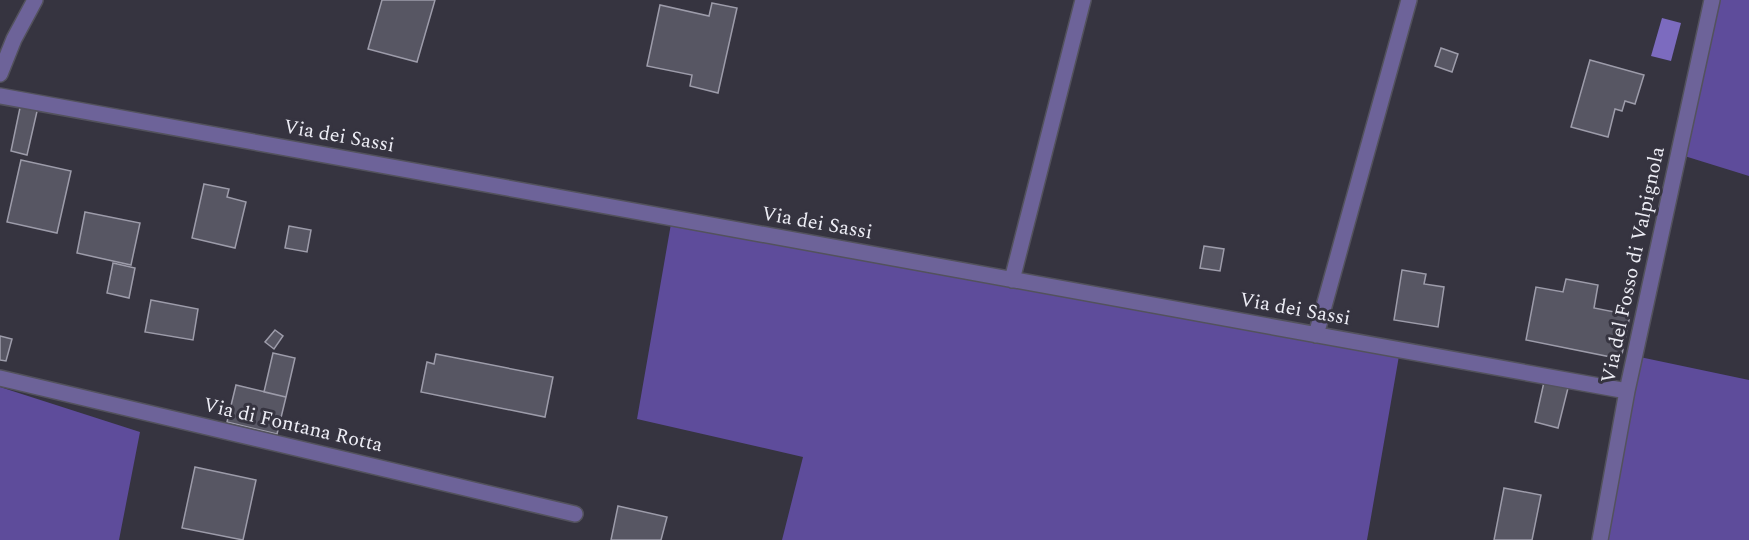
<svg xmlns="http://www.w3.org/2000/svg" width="1749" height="540" viewBox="0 0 1749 540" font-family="Spectral,serif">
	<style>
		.green { fill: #5e4c9b }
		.water { fill: #7c6bbf }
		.building { fill: #575663; stroke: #9d9caa; stroke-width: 1.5 }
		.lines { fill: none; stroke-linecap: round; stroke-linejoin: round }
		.minor-casing { stroke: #53525d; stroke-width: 18 }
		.minor { stroke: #6d6399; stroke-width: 15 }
		.labels { text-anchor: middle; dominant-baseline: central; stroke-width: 6; stroke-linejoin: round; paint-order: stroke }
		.street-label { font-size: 20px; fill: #ededf5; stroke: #363440 }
	</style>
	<rect width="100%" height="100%" fill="#363440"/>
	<path class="green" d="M1712 0H1749V176L1678 154Z
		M672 218 1400 350 1367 540H782L803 457 637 419Z
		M1635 356 1749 380V540H1601Z
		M0 387 140 432 119 540H0Z"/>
	<path class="water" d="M1662 18 1681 23 1671 61 1651 56Z"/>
	<path class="building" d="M382 0H435L417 62 368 49Z
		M712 3 737 8 718 93 690 86 692 75 647 66 660 5 709 16Z
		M1441 48 1458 54 1452 72 1435 66Z
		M1590 60 1644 75 1635 104 1625 101 1622 111 1615 109 1608 137 1571 127Z
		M21 103 38 107 27 155 11 151Z
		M21 160 71 171 57 233 7 222Z
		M204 184 229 189 227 197 246 202 235 248 192 238Z
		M85 212 140 223 131 265 77 253Z
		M289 226 311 230 307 252 285 248Z
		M1204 246 1224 249 1220 271 1200 268Z
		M113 263 135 268 129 298 107 293Z
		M1402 270 1426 274 1424 284 1444 287 1438 327 1394 320Z
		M1566 279 1598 285 1594 308 1630 315 1621 359 1526 340 1536 287 1563 292Z
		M151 300 198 309 193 340 145 332Z
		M275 330 283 336 274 349 265 342Z
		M0 336 12 339 6 361 0 360Z
		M273 353 295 358 286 397 264 392Z
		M436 354 553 377 545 417 421 392 427 362 434 364Z
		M1544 382 1568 388 1558 428 1535 422Z
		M236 385 286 397 277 434 227 422Z
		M195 467 256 480 243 540 182 528Z
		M1504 488 1541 495 1532 540H1494Z
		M618 506 667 517 661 540H611Z"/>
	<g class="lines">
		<g class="minor-casing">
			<path id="minor" d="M0 74 14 39 35 0
				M0 96 1627 391
				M1012 280 1083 0
				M1316 335 1409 0
				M0 378 575 514
				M1600 540 1627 391 1712 0"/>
		</g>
		<use href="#minor" class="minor"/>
	</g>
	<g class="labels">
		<g class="street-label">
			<text transform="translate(339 136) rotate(10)">Via dei Sassi</text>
			<text transform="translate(817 223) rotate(10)">Via dei Sassi</text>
			<text transform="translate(1633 265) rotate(-78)">Via del Fosso di Valpignola</text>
			<text transform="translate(1295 309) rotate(10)">Via dei Sassi</text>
			<text transform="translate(293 425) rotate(13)">Via di Fontana Rotta</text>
		</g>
	</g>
</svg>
